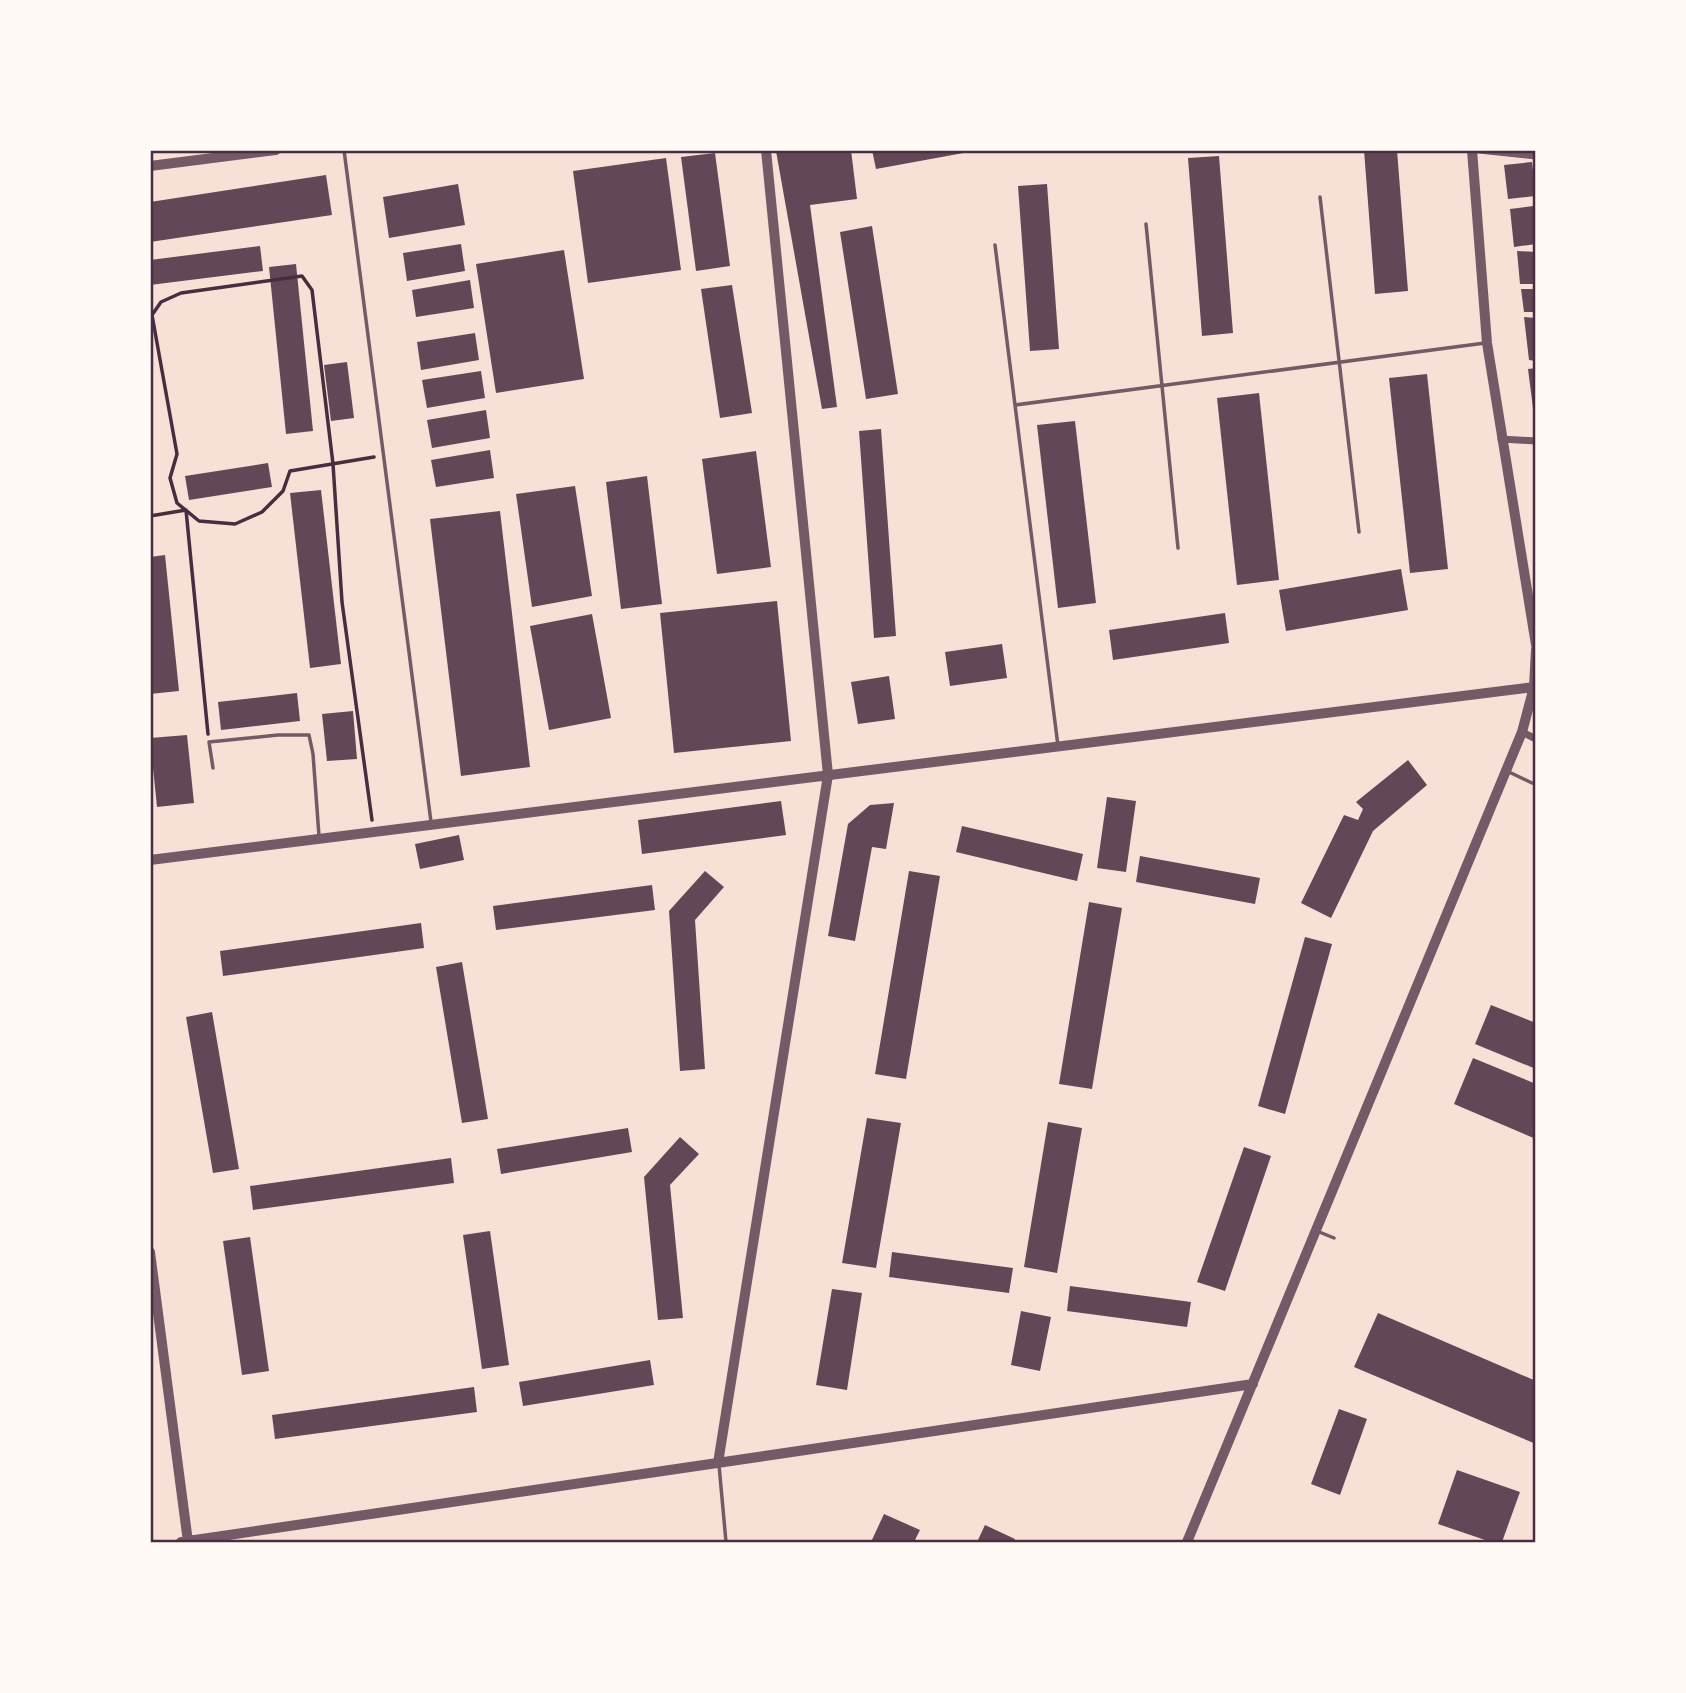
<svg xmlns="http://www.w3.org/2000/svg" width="1686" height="1693" viewBox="0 0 1686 1693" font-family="Signika,sans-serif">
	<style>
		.building { fill: #644757 }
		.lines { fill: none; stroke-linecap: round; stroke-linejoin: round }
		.path { stroke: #4a2c40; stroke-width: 3.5 }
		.service { stroke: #755966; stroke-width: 3.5 }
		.minor { stroke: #755966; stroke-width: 7 }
		.tertiary { stroke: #755966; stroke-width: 10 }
		.neatline { fill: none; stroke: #4a2c40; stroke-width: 2.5 }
	</style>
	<rect width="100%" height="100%" fill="#f7e1d7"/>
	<path class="building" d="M780 150H851L857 199 810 205 837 407 822 409 776 151Z
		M872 150H969V152L876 169Z
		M1364 150H1397L1408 291 1375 294Z
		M715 153 730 266 696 271 681 157Z
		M1219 156 1233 333 1202 336 1188 158Z
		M666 158 681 270 588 283 573 171Z
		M1532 162 1536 196 1508 199 1504 165Z
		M326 175 332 215 150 242V202Z
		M458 184 465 225 389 238 383 197Z
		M1047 184 1059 349 1030 351 1018 186Z
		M1533 206 1536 244 1514 247 1510 209Z
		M872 226 898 394 866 399 840 232Z
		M461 244 465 271 407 281 403 253Z
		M260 246 263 271 150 285V260Z
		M564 250 584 379 496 393 476 264Z
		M1517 251 1536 252V284H1520Z
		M296 264 313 431 286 434 269 267Z
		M470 280 474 308 416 317 412 290Z
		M732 285 752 413 720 418 701 289Z
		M1521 289H1536V312H1524Z
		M1524 317 1536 318V361L1529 360Z
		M475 333 479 360 421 370 417 342Z
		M347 362 354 418 331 421 324 365Z
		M1536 368V416H1534L1528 369Z
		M481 371 485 398 427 408 422 380Z
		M1427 374 1448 569 1410 573 1389 378Z
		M1259 393 1279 580 1237 585 1217 398Z
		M486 410 490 438 432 448 427 420Z
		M1075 421 1096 603 1058 608 1037 425Z
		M881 429 896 636 874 638 859 431Z
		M490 450 494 478 436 487 431 460Z
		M756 451 771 567 717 574 702 459Z
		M268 463 272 487 189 500 185 476Z
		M647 476 662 604 621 609 606 482Z
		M575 486 592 596 532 607 516 494Z
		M321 490 341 664 310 668 290 493Z
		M500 511 530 767 461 776 430 519Z
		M165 555 179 691 150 694V557Z
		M1401 569 1408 610 1286 631 1279 590Z
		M777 601 791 741 674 753 660 613Z
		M1225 613 1229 643 1113 660 1109 630Z
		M592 614 611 718 549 730 530 626Z
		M1002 644 1007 678 950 686 945 652Z
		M889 676 895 719 858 724 851 682Z
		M297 693 300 721 221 730 218 702Z
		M353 711 357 759 327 761 322 714Z
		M187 735 194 803 157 807 150 738Z
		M1408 760 1427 785 1373 831 1331 918 1301 903 1344 815 1358 820 1363 809 1356 802Z
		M1107 797 1136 801 1126 872 1097 868Z
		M781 801 786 835 642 854 638 820Z
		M894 803 886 849 872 847 855 941 828 936 848 824 870 805Z
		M962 826 1083 854 1077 881 956 852Z
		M459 835 464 860 420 869 415 844Z
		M1140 856 1260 878 1255 904 1136 882Z
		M705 871 724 887 695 920 705 1069 680 1071 669 911Z
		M909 871 940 876 906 1079 875 1074Z
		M652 885 655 910 496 930 493 906Z
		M1089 902 1122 908 1092 1089 1059 1084Z
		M421 923 424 948 223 976 220 951Z
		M1305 937 1332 944 1285 1114 1258 1106Z
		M462 962 488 1119 462 1123 436 967Z
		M1491 1005 1536 1023V1069L1475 1044Z
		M212 1012 239 1169 213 1173 186 1017Z
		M1473 1058 1536 1084V1139L1454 1104Z
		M867 1118 901 1123 876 1268 842 1263Z
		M1048 1122 1082 1128 1057 1273 1024 1267Z
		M628 1128 632 1152 501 1174 497 1149Z
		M680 1137 699 1154 670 1185 683 1318 658 1320 644 1177Z
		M1244 1147 1271 1156 1225 1291 1197 1282Z
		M451 1158 454 1183 253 1210 250 1186Z
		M490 1231 509 1365 482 1369 463 1235Z
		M250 1237 269 1371 242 1375 223 1241Z
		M892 1252 1013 1268 1009 1293 889 1277Z
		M1070 1286 1191 1302 1187 1327 1067 1311Z
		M832 1289 862 1293 847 1390 816 1385Z
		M1021 1311 1051 1317 1040 1371 1011 1365Z
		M1378 1313 1536 1381V1444L1354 1367Z
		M650 1360 654 1385 523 1406 519 1382Z
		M474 1387 477 1412 275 1439 272 1415Z
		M1339 1409 1367 1419 1340 1495 1311 1484Z
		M1457 1470 1520 1492 1502 1542H1491L1438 1524Z
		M884 1514 920 1530 914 1542H871Z
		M985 1525 1015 1539 1014 1542H977Z"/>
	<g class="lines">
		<path class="path" d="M150 516 186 510 208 734
			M372 820 342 602 333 464 312 290 302 276 181 293 161 302 152 315 177 454 170 478 177 503 199 521 235 524 262 512 283 491 290 471 374 457"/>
		<path class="service" d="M344 150 431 822
			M1320 197 1359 532
			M1146 224 1178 548
			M995 245 1015 405
			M1058 746 1015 405 1485 343
			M213 768 209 742 278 735H309L313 754 319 836
			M1509 772 1532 783
			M1317 1231 1334 1238
			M719 1465 726 1542"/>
		<path class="minor" d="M1479 150 1536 156
			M1501 439 1536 441
			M1522 732 1536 739"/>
		<path class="tertiary" d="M1472 150 1487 343 1536 645
			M150 166 276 150
			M150 860 1534 687
			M150 1252 188 1542
			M718 1463 828 775 766 150
			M181 1542 1253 1384
			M1187 1542 1522 732 1534 687 1536 649"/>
	</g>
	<rect width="1686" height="1693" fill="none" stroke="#fffaf5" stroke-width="304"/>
	<rect x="152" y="152" width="1382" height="1389" class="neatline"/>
</svg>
